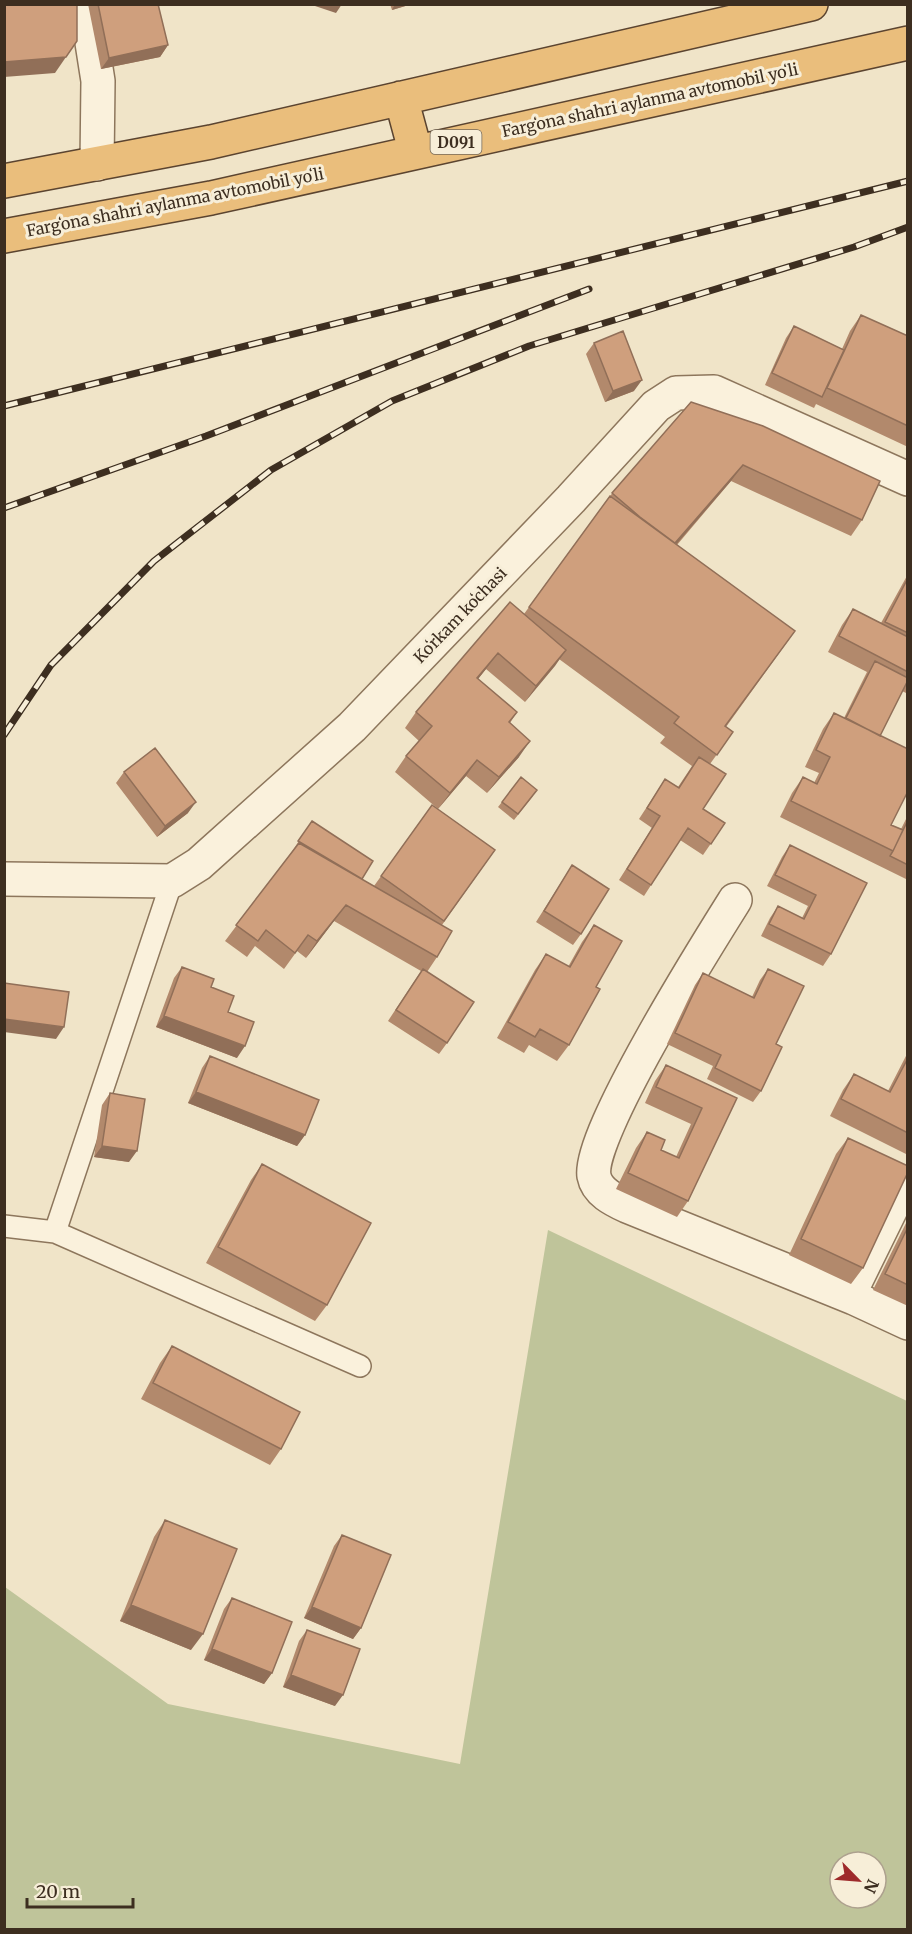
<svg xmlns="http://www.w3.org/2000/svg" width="912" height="1934" viewBox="0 0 912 1934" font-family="Merriweather,serif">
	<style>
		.cemetery { fill: #bfc49a; fill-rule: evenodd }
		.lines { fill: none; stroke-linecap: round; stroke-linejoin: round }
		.service-casing { stroke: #8d765c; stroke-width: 24 }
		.minor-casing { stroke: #8d765c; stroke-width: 36 }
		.trunk-casing { stroke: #5b4430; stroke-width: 36 }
		.service { stroke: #faf1dc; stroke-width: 21 }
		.minor { stroke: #faf1dc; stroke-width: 33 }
		.trunk { stroke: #eabe7c; stroke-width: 33 }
		.rail-casing { stroke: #3d2e20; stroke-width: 7 }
		.rail { stroke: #f7eed8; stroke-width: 4.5; stroke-dasharray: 14; stroke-linecap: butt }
		.wall { fill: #b2896c }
		.shaded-wall { fill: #916f58 }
		.building { fill: #cf9f7d; stroke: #916f58; stroke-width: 1.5 }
		.labels { text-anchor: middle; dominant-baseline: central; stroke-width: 6; stroke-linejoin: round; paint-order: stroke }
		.shield { fill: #f7eed8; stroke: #756857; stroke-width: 1.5 }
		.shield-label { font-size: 15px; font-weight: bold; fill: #3d2e20 }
		.street-label { font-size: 16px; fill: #3d2e20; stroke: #f7eed8 }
	</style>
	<rect width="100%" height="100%" fill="#f0e4c8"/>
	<path class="cemetery" d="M548 1230 907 1401V1929H5V1587L168 1704 460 1764ZM840 1862H876V1898H840Z"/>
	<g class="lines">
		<g class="service-casing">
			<path id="service" d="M4 1226 55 1232 360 1366
				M55 1232 172 881
				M854 1298 908 1188"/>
		</g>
		<g class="minor-casing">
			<path id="minor" d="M11 4 79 9 90 30 98 81 97 164
				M4 879 172 881 199 864 352 727 571 499 656 406 676 393 714 392 908 479
				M735 900C708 943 587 1135 594 1176 597 1192 614 1200 627 1206L854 1298 908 1323"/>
		</g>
		<g class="trunk-casing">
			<path id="trunk" d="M401 98 415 150
				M4 181 211 142 811 4
				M4 236 211 198 908 43"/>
		</g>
		<use href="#service" class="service"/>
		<use href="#minor" class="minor"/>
		<use href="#trunk" class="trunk"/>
		<g class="rail-casing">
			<path id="rail" d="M4 406 908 181
				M4 508 206 436 589 289
				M4 735 51 665 154 561 271 470 392 401 529 346 854 247 908 227"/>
		</g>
		<use href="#rail" class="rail"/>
	</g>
	<path class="wall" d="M88 4H158L168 45 160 57 101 69Z
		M390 4H412L392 10Z
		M861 315 908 336V447L816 404 814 408 765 385 786 338 794 326 842 349 850 331Z
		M594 343 634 391 605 402 586 354Z
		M691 402 862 520 851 536 731 481 677 545 795 631 726 727 733 732 710 764 703 809 725 823 703 855 680 840 644 896 619 880 652 828 639 819 665 779 678 787 692 766 660 743 665 737 559 659 525 702 486 669 478 679 517 712 510 723 519 757 487 793 466 776 438 809 395 772 406 756 419 741 405 728 416 712 524 614 610 496Z
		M908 574V694L902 691 880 736 891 825 901 829 908 815V880L780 817 792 793 803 777 814 783 819 773 805 767 823 729 834 713 844 718 867 672 828 652 842 625 853 609 881 623Z
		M124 772 188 813 157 837 116 783Z
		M533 796 514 820 498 807 502 802Z
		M432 805 495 850 442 925 437 957 427 972 447 1043 439 1054 388 1021 421 971 334 921 306 958 297 951 284 969 255 946 247 957 225 941 291 853 312 821 362 879 374 886Z
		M790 845 867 883 831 954 823 966 761 936 770 918 778 906 802 918 808 906 767 886 782 857Z
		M572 865 581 934 573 945 536 922Z
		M594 925 596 987 569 1045 557 1061 529 1045 524 1053 497 1038 535 970 546 954 568 967 582 942Z
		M182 967 211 987 228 1012 237 1058 156 1027 174 978Z
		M768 969 776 1044 761 1091 753 1102 707 1079 713 1066 667 1044 695 985 703 973 752 997 760 980Z
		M908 1052V1155L830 1116 843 1090 854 1074 888 1091Z
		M210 1056 305 1135 297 1146 188 1103 202 1068Z
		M666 1065 737 1098 688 1201 677 1217 616 1189 636 1148 647 1132 661 1150 676 1157 691 1124 645 1103 655 1081Z
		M110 1093 129 1162 94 1157 102 1105Z
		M848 1138 863 1268 851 1284 789 1255 836 1154Z
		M262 1164 327 1305 315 1321 206 1263 251 1180Z
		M908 1219V1306L873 1290Z
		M172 1346 281 1449 270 1465 141 1399 160 1363Z
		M165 1520 191 1650 120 1621 154 1537Z
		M342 1535 361 1628 353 1639 304 1618 334 1546Z
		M232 1598 272 1673 264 1684 204 1660 224 1609Z
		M307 1630 335 1706 283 1687 299 1641Z"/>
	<path class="shaded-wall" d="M309 4H342L336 13Z
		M395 4H412L392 10Z
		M77 41 55 73 4 77V62Z
		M168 45 160 57 101 69 109 58Z
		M642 380 634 391 605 402 613 391Z
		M743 465 731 481 661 562 673 546Z
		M566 650 555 666 525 702 536 686Z
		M498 653 486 669 466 694 477 678Z
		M530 741 519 757 487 793 499 777Z
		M477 760 466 776 438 809 450 793Z
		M196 802 188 813 157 837 165 826Z
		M346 905 334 921 306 958 317 941Z
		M164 1016 245 1046 237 1058 156 1027Z
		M4 1019 64 1027 56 1039 4 1032Z
		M196 1092 305 1135 297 1146 188 1103Z
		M102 1146 137 1151 129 1162 94 1157Z
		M131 1605 203 1634 191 1650 120 1621Z
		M312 1607 361 1628 353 1639 304 1618Z
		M212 1649 272 1673 264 1684 204 1660Z
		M291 1675 343 1695 335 1706 283 1687Z"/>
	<path class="building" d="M4 4H77V41L66 57 4 62Z
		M98 4H158L168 45 109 58Z
		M861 315 908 336V426L827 388Z
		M794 326 844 350 822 397 772 373Z
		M623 331 642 380 613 391 594 343Z
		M691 402 763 426 880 481 862 520 743 465 675 543 640 517 612 493Z
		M610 496 795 631 725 726 733 732 717 755 674 723 679 717 529 607Z
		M908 578V633L885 622Z
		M510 602 566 650 536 686 498 653 477 678 517 712 509 722 530 741 499 777 477 760 450 793 406 756 432 726 416 712Z
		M853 609 908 637V672L839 636Z
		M875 661 908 678V680L880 736 846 718Z
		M834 713 908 749V791L891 825 903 830 893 851 791 801 803 777 817 784 830 757 816 750Z
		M155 748 196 802 165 826 124 772Z
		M699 757 726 774 703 809 725 823 711 844 688 828 651 885 627 869 660 816 647 808 665 779 679 788Z
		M521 777 537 790 518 814 502 802Z
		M432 805 495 850 444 921 381 876Z
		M908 820V865L890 856 893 851Z
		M312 821 373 861 362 879 298 841Z
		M299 843 452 931 437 957 346 905 317 941 308 935 295 953 266 930 258 941 236 925Z
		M790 845 867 883 831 954 769 924 778 906 804 919 816 895 775 875Z
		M572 865 609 889 581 934 544 911Z
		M594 925 622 941 596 987 600 989 569 1045 540 1029 535 1037 508 1022 546 954 570 967Z
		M182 967 214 979 211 987 234 996 228 1012 254 1022 245 1046 164 1016Z
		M423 969 474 1002 447 1043 396 1010Z
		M768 969 804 986 776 1044 782 1047 761 1091 715 1068 721 1055 675 1033 703 973 754 998Z
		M4 983 69 992 64 1027 4 1019Z
		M210 1056 319 1100 305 1135 196 1092Z
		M908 1058V1133L841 1099 854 1074 890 1092Z
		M666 1065 737 1098 688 1201 628 1173 647 1132 665 1140 661 1150 679 1158 702 1108 656 1087Z
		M110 1093 145 1099 137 1151 102 1146Z
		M848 1138 908 1166V1172L863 1268 801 1239Z
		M262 1164 371 1223 327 1305 218 1247Z
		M908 1227V1285L885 1274Z
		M172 1346 300 1412 281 1449 153 1383Z
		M165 1520 237 1549 203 1634 131 1605Z
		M342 1535 391 1555 361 1628 312 1607Z
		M232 1598 292 1622 272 1673 212 1649Z
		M307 1630 360 1649 343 1695 291 1675Z"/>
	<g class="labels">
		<rect class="shield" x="430.5" y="130" width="51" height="24" rx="4.5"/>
		<g class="shield-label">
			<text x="456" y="142">D091</text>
		</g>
		<g class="street-label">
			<text transform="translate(650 100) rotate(-12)">Fargʻona shahri aylanma avtomobil yoʻli</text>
			<text transform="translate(175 202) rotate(-11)">Fargʻona shahri aylanma avtomobil yoʻli</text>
			<text transform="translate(460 615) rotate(-46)">Koʻrkam koʻchasi</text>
		</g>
	</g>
	<rect width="912" height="1934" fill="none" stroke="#3d2e20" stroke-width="12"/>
	<g transform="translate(858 1880) rotate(115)"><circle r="28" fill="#f7eed8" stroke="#ada18e" stroke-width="1.5"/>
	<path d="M0-4.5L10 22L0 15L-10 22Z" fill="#9e2a2b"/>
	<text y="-9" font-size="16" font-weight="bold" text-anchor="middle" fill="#3d2e20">N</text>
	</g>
	<path d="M27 1898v9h106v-9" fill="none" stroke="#3d2e20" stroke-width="3"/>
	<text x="36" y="1898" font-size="18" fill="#3d2e20" stroke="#f7eed8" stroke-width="4.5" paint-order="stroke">20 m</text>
</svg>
